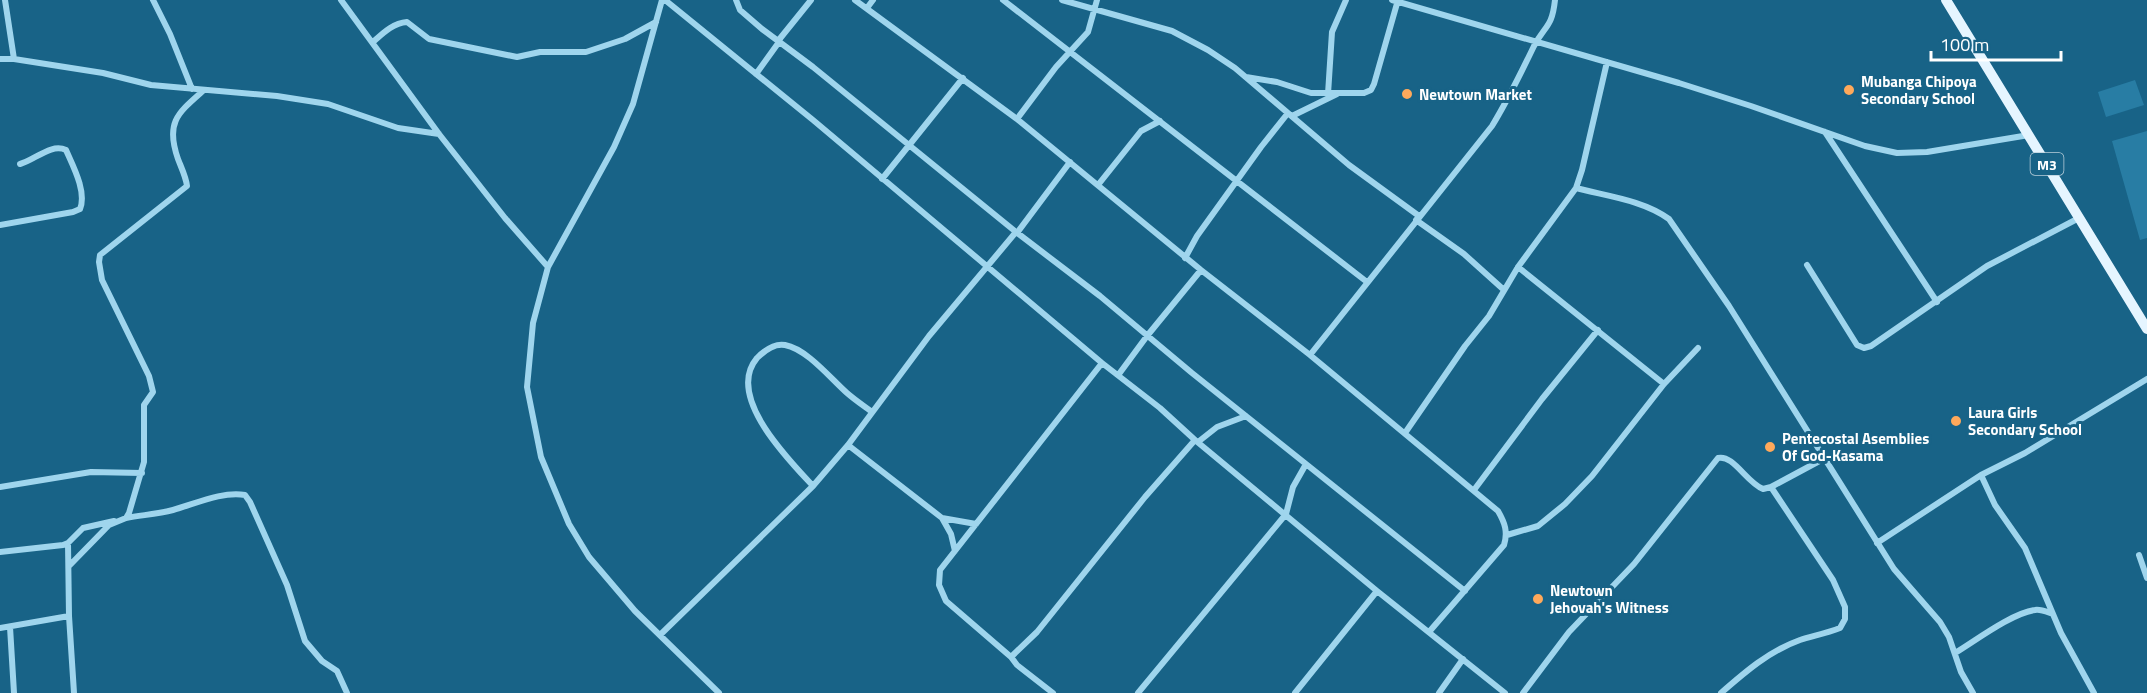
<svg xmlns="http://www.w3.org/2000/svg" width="2147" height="693" viewBox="0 0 2147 693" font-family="'Titillium Web',sans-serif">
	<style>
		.green { fill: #287da4 }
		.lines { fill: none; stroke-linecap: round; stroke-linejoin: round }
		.street { stroke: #9fd5ed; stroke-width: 6 }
		.primary { stroke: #e5f5ff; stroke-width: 10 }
		.poi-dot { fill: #ffa95b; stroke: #186387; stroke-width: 2 }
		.labels { text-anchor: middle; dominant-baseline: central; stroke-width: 6; stroke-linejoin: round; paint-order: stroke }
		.shield { fill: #186387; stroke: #bad0db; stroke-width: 1.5 }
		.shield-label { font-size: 14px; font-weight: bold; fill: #fff }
		.poi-label { font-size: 15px; font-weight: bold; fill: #fff; stroke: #186387; text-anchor: start }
	</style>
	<rect width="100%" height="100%" fill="#186387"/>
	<path class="green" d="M2135 80 2144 105 2106 117 2098 92Z
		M2147 131V238L2140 240 2112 141Z"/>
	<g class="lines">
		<path class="street" d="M5 0 14 59
			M153 0 170 34 192 89
			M341 0 439 134 505 218 548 267
			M662 0 633 104 614 147 548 267 533 323 527 387 541 457 569 524 589 557 635 611 719 693
			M665 0 813 120 1102 363 1160 408 1195 440 1377 591 1505 693
			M736 0 740 10 762 29 813 67 1016 232 1100 296 1192 373 1465 591
			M855 0 1017 119 1201 270 1310 355 1498 511C1505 523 1508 532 1504 545L1429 632
			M1003 0 1367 282
			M1062 0 1172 31 1208 50 1235 68 1349 165 1419 216
			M1392 0 1679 83 1751 106 1865 146 1897 153 1927 152 2029 135
			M867 8 873 0
			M778 41 811 0
			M373 42C383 33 393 23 407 22L429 39 517 57 540 52H586L625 39 656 22
			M0 59H14L103 73 151 85 277 96 328 104 398 128 439 134
			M756 74 779 42
			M1246 77 1277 82 1311 93H1364L1371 90 1374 84 1398 0
			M1328 94 1332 32 1346 0
			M1292 116 1337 94
			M1017 119 1056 67 1088 32 1097 0
			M1825 132 1937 302
			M882 179 963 78
			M1098 185 1141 131 1160 121
			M1576 188C1606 196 1643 200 1669 219L1729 306 1894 569 1940 622 1949 637 1961 672 1973 693
			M1416 220 1464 254 1504 290
			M0 225 73 212 80 209C87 192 73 166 66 150 51 143 35 160 20 164
			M1017 233 1070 162
			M1185 258 1197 236 1261 147 1288 113
			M1807 265 1857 345 1864 348 1871 346 1987 266 2079 218
			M1518 267 1664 384
			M1310 355 1492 126C1508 100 1521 73 1534 46 1545 25 1552 28 1555 0
			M1102 363 940 570 939 585 946 601 1011 657 1037 632 1145 497 1195 440
			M1119 374 1147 336 1201 270
			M1405 433 1465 346 1489 316 1518 267 1576 188 1582 170 1607 62
			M1198 442 1217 427 1246 416
			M848 445 942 518 951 534 955 551
			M1981 475 1995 505 2025 548 2061 633 2094 693
			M813 486C788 459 725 396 757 358 764 351 775 343 785 345 807 349 831 379 847 393 855 400 864 406 872 412
			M0 487 91 472 142 473
			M1474 490 1542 399 1598 330
			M126 518C142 515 158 514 173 510 195 504 222 491 245 495L250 502 287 585 305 641 322 661 337 671 347 693
			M942 518 976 524
			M1507 535 1538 526 1565 504 1592 476 1664 384 1698 348
			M68 543 69 616 74 693
			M1877 543 1981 475 2025 453 2147 379
			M0 552 63 545 68 543 83 528 114 521
			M2139 555 2147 578
			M69 566 109 525 126 518 129 513 144 462V405L153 392 149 376 102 280 99 262 100 255 187 186C186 177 181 167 178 159 165 122 178 113 204 90
			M10 627 14 693
			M0 628 69 616
			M660 635 813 486 848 445 929 336 1016 232
			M1955 653C1975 641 2012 613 2035 610 2041 609 2047 612 2053 614
			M1011 657 1017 665 1053 693
			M1138 693 1286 514 1293 487 1306 464
			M1295 693 1377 591
			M1439 693 1463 659
			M1523 693 1569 632 1634 564 1718 458C1733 454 1747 483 1763 489L1771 487 1825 458
			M1721 693C1745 672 1769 651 1800 640 1813 636 1827 633 1840 628L1845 619V607L1833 580 1771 487"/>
		<path class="primary" d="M1946 0 2147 329"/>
	</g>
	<g class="poi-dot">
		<circle cx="1849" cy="90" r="6"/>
		<circle cx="1407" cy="94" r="6"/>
		<circle cx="1956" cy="421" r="6"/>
		<circle cx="1770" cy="447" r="6"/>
		<circle cx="1538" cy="599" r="6"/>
	</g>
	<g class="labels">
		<rect class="shield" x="2030.5" y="153" width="33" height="22" rx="4.5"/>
		<g class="shield-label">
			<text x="2047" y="164">M3</text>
		</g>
		<g class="poi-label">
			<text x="1861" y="81">Mubanga Chipoya<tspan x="1861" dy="17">Secondary School</tspan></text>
			<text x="1419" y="94">Newtown Market</text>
			<text x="1968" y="412">Laura Girls<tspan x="1968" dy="17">Secondary School</tspan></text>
			<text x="1782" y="438">Pentecostal Asemblies<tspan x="1782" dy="17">Of God-Kasama</tspan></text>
			<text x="1550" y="590">Newtown<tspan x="1550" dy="17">Jehovah's Witness</tspan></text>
		</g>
	</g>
	<path d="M1931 51v9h130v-9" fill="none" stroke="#ffffff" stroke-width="3"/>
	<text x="1940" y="51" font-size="18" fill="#ffffff" stroke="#186387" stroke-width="4.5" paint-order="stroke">100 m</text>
</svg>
